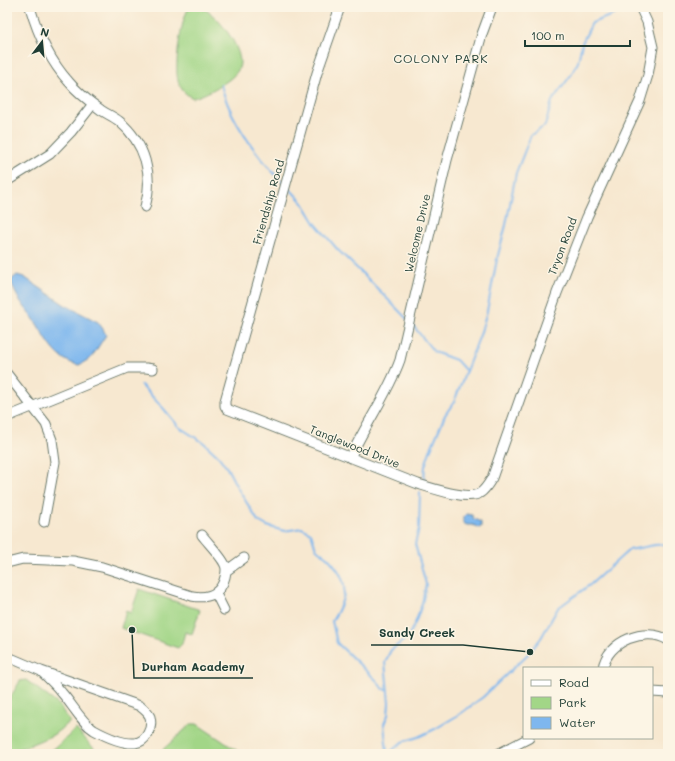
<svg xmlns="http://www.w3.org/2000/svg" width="675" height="761" viewBox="0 0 675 761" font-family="Mali,sans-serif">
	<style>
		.green { fill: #a2d687; stroke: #608a5e }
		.water { fill: #7eb7ee; stroke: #4e7a91 }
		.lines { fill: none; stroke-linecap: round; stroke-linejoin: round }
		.stream { stroke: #7eb7ee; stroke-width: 2 }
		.minor-casing { stroke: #6b796b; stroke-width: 11 }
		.minor { stroke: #fff; stroke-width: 9 }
		.labels { text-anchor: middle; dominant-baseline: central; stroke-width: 3; stroke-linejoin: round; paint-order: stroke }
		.street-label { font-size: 11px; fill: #1f3d34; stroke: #fcf5e5 }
		.neighbourhood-label { font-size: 12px; letter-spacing: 1px; fill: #1f3d34; stroke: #fcf5e5 }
		.leader { fill: none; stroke: #1f3d34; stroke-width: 1.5 }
		.callout-dot { fill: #1f3d34; stroke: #fcf5e5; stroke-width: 1.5 }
		.callout-label { font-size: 12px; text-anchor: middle; font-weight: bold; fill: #1f3d34; stroke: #fcf5e5; stroke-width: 3; stroke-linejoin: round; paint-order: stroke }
	</style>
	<rect width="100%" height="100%" fill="#fcf5e5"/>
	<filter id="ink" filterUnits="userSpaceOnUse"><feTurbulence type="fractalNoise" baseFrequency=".025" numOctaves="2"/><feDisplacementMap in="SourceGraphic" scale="8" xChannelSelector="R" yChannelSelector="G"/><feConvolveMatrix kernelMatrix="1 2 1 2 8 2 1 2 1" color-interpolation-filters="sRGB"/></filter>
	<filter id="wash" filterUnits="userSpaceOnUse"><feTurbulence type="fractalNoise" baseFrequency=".012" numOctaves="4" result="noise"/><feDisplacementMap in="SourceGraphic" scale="16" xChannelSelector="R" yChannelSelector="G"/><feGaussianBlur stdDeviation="0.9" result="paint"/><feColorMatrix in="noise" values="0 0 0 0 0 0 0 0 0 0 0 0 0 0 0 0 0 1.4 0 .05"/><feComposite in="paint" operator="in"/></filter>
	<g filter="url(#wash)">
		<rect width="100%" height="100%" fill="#f7e8d0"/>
		<path class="green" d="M190 7C193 7 197 7 200 7 216 12 246 51 239 68 235 80 205 95 193 98 185 94 180 89 178 80 174 68 181 15 190 7Z
			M139 589 200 610 192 634 185 632 182 644 178 648 121 628 126 611 131 613Z
			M26 680 59 705 70 722 53 735 44 739 7 754V703L20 681Z
			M191 724H197L242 754H158Z
			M76 729 99 754H48Z"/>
		<path class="water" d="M17 275 24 277 65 305 98 322 103 329 106 335 91 358 79 365C55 361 46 337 33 318 24 306 14 295 11 280Z
			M466 514 472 515 474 519 481 522V527L479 528 473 525H467L463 523V517Z"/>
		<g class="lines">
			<path class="stream" d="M221 85C231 122 257 156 283 183
				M288 187 303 203 315 223 338 250 369 280 407 319
				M411 323 434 352 456 360 466 371
				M141 385 163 408 179 427 204 443 219 457 227 468 237 487 258 521 267 526 284 531 302 528 311 533C313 538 314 544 316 548 319 552 325 555 328 558 350 581 348 596 332 621L337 643 376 680 382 688 388 691
				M424 479 425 466 430 451 445 415 454 402 480 335 487 311 497 259 506 225 516 173 531 135 545 126 552 101 571 75 578 62 582 43 592 23 633 7
				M386 754 387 752 384 724 388 715 389 703 385 662 391 650 408 637 416 621 422 604 426 584 415 544 419 528 420 492
				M388 754 402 742 418 737 435 729 460 714 483 697 530 652 541 638 558 608 591 584 629 550 655 545 668 544"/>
		</g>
	</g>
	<g filter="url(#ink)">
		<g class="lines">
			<g class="minor-casing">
				<path id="minor" d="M30 7C38 35 49 60 69 82 78 93 90 102 101 110 107 114 114 117 119 121 145 143 154 175 145 207
					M340 7 317 73 225 401V406L227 409 418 484C431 488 468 501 480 493 485 490 489 483 492 478L557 293 587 217 640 101 648 75 653 47 647 22 640 7
					M7 181 50 154 71 132 93 104
					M7 374 46 424 52 440 55 462 44 522
					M7 417 127 368H146L153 369
					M350 458C365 425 388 394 400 360L447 160 482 34 492 7
					M7 563 23 559 73 561 102 567 192 596C208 599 221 594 225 577 226 573 227 569 225 565 222 557 208 543 202 535
					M226 571 244 558
					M216 594 224 610
					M7 658 13 659 41 671
					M603 668C607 641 646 626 668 640
					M41 671 140 706C144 710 148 712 150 717 153 728 146 742 135 743 121 744 105 736 94 730 81 722 72 704 62 693 56 685 48 678 41 671Z
					M652 692 668 693
					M498 754 529 738"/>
			</g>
			<use href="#minor" class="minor"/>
		</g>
	</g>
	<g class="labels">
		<g class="street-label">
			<text transform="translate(268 202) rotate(-74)">Friendship Road</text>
			<text transform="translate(417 233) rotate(-77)">Welcome Drive</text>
			<text transform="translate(562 246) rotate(-69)">Tryon Road</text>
			<text transform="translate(355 446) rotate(22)">Tanglewood Drive</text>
		</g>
		<g class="neighbourhood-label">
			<text x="441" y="58">COLONY PARK</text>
		</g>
	</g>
	<path class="leader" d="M530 652L463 645H371M132 630L134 678H253"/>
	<g class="callout-dot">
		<circle cx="530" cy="652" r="4"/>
		<circle cx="132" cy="630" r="4"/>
	</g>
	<g class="callout-label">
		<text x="417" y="637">Sandy Creek</text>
		<text x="193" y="671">Durham Academy</text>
	</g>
	<rect width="675" height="761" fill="none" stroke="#fcf5e5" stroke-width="24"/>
	<rect x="523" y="667" width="130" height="72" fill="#fcf5e5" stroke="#a4ab9e"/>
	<rect x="531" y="680" width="20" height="6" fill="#ffffff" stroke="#a4ab9e"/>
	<text x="559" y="687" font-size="12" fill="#1f3d34">Road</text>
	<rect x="531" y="697" width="20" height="12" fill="#a2d687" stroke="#a4ab9e"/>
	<text x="559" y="707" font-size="12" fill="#1f3d34">Park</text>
	<rect x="531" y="717" width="20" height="12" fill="#7eb7ee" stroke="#a4ab9e"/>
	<text x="559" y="727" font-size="12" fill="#1f3d34">Water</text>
	<g transform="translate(42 42) rotate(16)" stroke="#fcf5e5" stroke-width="3" paint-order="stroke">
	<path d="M0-3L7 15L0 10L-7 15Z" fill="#1f3d34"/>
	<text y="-6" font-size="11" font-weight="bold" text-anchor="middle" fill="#1f3d34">N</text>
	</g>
	<path d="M525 40v6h105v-6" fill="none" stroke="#1f3d34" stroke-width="2"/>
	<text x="531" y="40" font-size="12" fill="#1f3d34" stroke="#fcf5e5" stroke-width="3" paint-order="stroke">100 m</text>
</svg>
